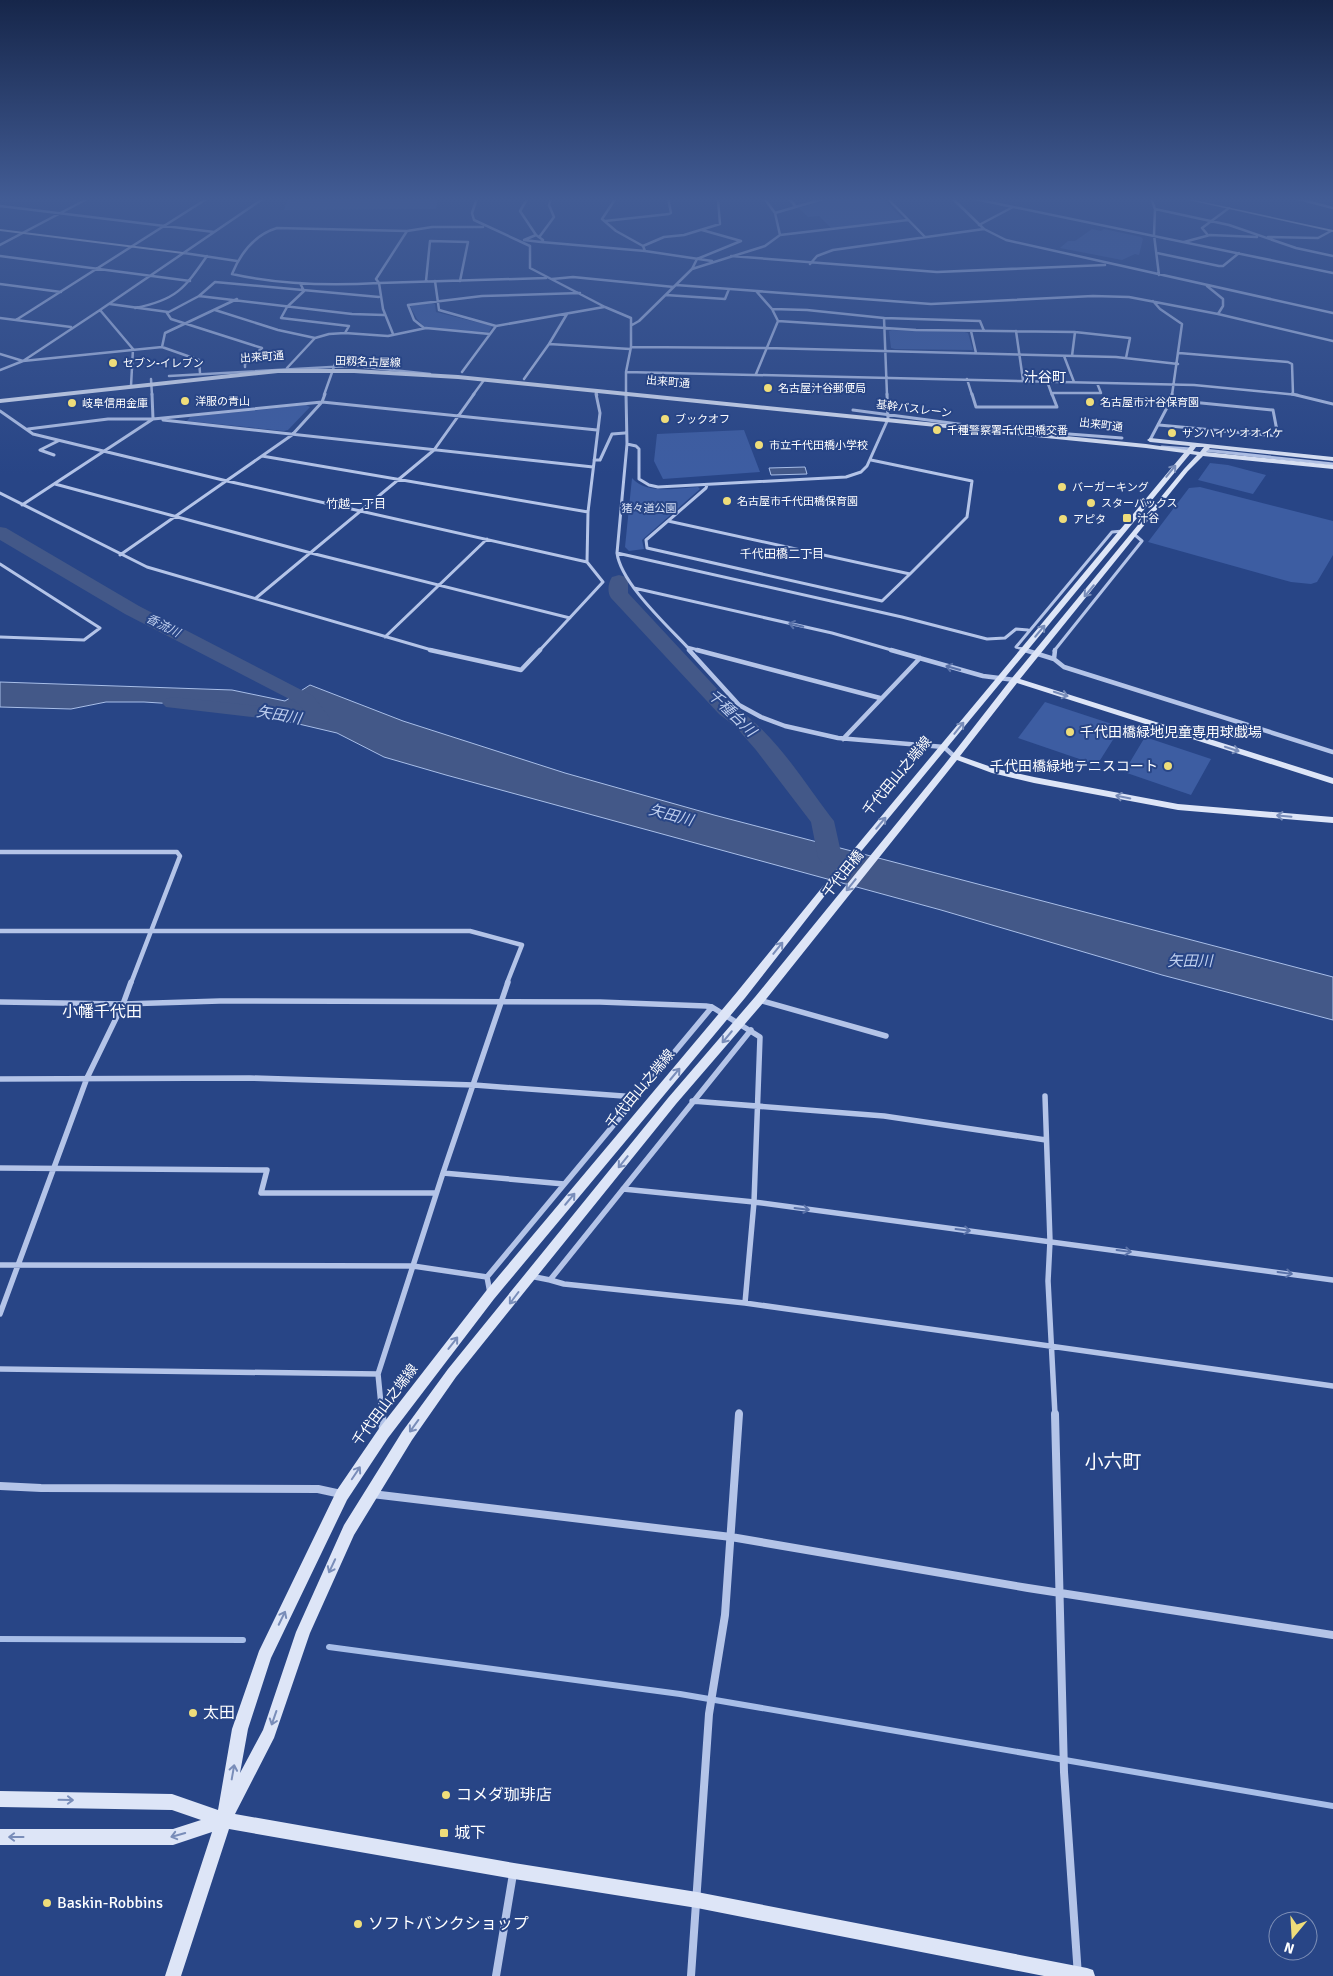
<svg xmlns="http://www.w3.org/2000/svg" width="1333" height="1976" viewBox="0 0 1333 1976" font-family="Signika,'Noto Sans JP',sans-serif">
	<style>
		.green { fill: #3d5da2 }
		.water { fill: #435888; stroke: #a8bee8 }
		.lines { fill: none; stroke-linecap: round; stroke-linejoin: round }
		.stream { stroke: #a8bee8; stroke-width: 6 }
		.river { fill: #435888; fill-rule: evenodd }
		.street-far4 { stroke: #b4c4e8; stroke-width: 2.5 }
		.street-far3 { stroke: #b4c4e8; stroke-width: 3 }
		.street-far2 { stroke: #b4c4e8; stroke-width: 4.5 }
		.street-far1 { stroke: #b4c4e8; stroke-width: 5.5 }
		.street { stroke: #b4c4e8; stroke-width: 8 }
		.secondary { fill: #dde5f7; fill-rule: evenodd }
		.oneway { stroke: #798db9 }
		.oneway2 { stroke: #5971a8 }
		.poi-dot { fill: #efdd7a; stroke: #284586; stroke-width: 2 }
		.labels { text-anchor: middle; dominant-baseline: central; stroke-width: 4; stroke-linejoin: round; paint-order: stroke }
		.far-street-label { font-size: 11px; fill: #fff; stroke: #284586 }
		.far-poi-label { font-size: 11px; fill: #fff; stroke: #284586; text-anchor: start }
		.far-park-label { font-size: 11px; fill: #d7e1f6; stroke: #284586 }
		.far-neighbourhood-label { font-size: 12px; fill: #fff; stroke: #284586 }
		.far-water-label { font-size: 12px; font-style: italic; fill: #bfcfef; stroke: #284586 }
		.far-quarter-label { font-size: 14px; fill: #fff; stroke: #284586 }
		.poi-label { font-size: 14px; fill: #fff; stroke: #284586; text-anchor: start }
		.street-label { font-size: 14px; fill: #fff; stroke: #284586 }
		.water-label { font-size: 15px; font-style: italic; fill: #bfcfef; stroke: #284586 }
		.quarter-label { font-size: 16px; fill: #fff; stroke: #284586 }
		.near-poi-label { font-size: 16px; fill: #fff; stroke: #284586; text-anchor: start }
		.near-quarter-label { font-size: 19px; fill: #fff; stroke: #284586 }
	</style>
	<rect width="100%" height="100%" fill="#284586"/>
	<path class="green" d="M288 198H438L436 209 284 210Z
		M882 198 903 219 831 228 819 216 808 217 799 208 828 200Z
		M1092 229 1101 231 1104 229 1141 237 1143 239 1139 255 1135 254 1122 260 1060 248 1068 241H1075Z
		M432 303 435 304 436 312 492 326 489 332 426 329 417 319 410 306Z
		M892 330 965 332 968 333 973 350 895 349 891 348 889 331Z
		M306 405 310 407 288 430 284 431 187 421 190 417Z
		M744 430 760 472 663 479 654 461 657 434Z
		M1210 463 1228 465 1266 475 1253 494 1198 480Z
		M632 478C646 495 678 488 698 487L700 489 642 540 644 549 629 551 625 547Z
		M1200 487 1333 521V555L1317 582 1311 584 1291 582 1148 542 1189 488Z
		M1045 702 1121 727 1097 765 1018 738Z
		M1145 737 1211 759 1191 795 1124 772Z"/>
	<path class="water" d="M805 467 807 474 771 475 769 468Z
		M0 682 232 690 285 701 310 685 403 721 565 773 714 815 1333 977V1020L1162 975 941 910 446 775 384 757 337 733 286 721V717L240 708 144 702H106L71 709 0 707Z"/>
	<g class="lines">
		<path class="stream" d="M0 1639 243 1640
			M329 1647 680 1694 1333 1806"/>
		<path class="river" d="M0 527 6 528 139 606 313 696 330 718 327 723 319 724 311 723 299 704 125 614 0 540Z
			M619 575 626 577 628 581V593L733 706C774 732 801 778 830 816L834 821 842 857 838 863 830 865 822 863 818 857 811 822 756 750 736 727 719 714 611 598C607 592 608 583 612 577Z
			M173 697 278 708 286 709 289 714 286 719 278 720 166 707 162 703 166 699Z"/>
		<path class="street-far4" d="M477 198 472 213 474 220 530 246V268L605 307 631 318V347L626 372V395
			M528 198 520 211 536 235
			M616 198 602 219 616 231 643 246
			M789 198 796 207
			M887 198 925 237
			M952 198 984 229 1006 240 1333 313
			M970 198 1333 273
			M1151 198 1155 209 1154 235 1159 275
			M1295 198 1333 208
			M0 206 214 232
			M1155 209 1229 225 1296 248 1333 256
			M775 213 823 199 843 198
			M605 221 669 214 671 213 668 198
			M979 225 1013 207
			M277 228 407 231 376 279 379 283C329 286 281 285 232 274 241 252 254 235 277 228Z
			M407 231 432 227H483
			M1207 234 1202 228 1229 208
			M536 235 543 240 541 242 524 240Z
			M780 235 908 220
			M540 236 554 217 549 205 551 198
			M1268 237 1318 238 1331 231
			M541 242 645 251 712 261
			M1184 242 1210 235 1257 237
			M0 245 89 198
			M645 251 643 246 664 237 684 235 720 224 718 200 715 198
			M184 253 237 261
			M1157 253 1219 266H1223L1239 253
			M0 256 190 281
			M731 256 937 272 1105 265
			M810 264 817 256 833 250 984 229
			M692 269 697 259 741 241 702 230
			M552 279 573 277 674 287
			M426 281 430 241 468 242 460 281
			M435 281 439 310 496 326
			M300 283 304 291 287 307 281 318 349 326 345 333
			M0 284 61 292
			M676 285 931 304 1093 296 1129 297 1218 314
			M1207 286 1223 299V306L1218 314 1333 341
			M756 291 772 309 778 321 756 374
			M666 295 725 299 729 289
			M199 296 352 314 384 315
			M1153 301 1160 309 1182 324 1172 395
			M110 304 168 312
			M135 308C176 300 184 289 207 256
			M772 309 807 310 884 318 887 395
			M215 310 278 330 315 338
			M0 318 71 327
			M884 318 980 321 984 331
			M16 320 208 198
			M778 321 916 330 1075 332 1130 338 1126 358
			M632 325 639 321 692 269 765 246 780 235 775 213 764 198
			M424 328 414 320 408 305 482 296 580 293
			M971 331 976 353
			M1016 331 1023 380
			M393 334 383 309 379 283 546 278
			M549 344 630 349
			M162 347 199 360 200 373
			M631 347 767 348 1116 357 1178 364
			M1179 353 1288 362 1292 364 1293 394
			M0 354 23 361 162 347 165 333 237 299
			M1064 356 1074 382
			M1072 356 1075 332
			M245 367V364L262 348 171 319 167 313 199 296 215 282 379 297
			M364 367 430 374
			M287 368 315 338 329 334 345 333 388 336 426 328 490 334
			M0 370 23 361 100 310
			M462 372 496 326 604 307
			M626 372 1194 385 1298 395
			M169 376 367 365
			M151 379 152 395
			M524 379 549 344 567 314
			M967 379 972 395
			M1047 381 1052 395
			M131 386 133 349 100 310 264 198
			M596 392 597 395
			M1052 393H1101L1097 383
			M324 395 335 364
			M473 395 484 380"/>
		<path class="street-far3" d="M626 394 627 444 617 553C621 584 669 627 691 651
			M972 394 976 407H1057L1052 394
			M1292 394 1333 404
			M853 410 988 428 1122 438
			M0 411 33 434 227 481 587 562
			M163 420 593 467
			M1159 425 1278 436 1273 410 1171 400
			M28 429 108 419H153L322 402 597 430
			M1150 440 1171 400 1172 394
			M627 444 636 446 639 449V479L649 485 658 487 846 477 861 472 867 466 888 419 887 394
			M1162 447 1191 449
			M1204 450 1333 464
			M54 455 40 450 58 441
			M262 456 588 512
			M594 460H600L612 434 625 433
			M871 460 972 481 967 517 910 574
			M55 484 311 553 570 618
			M0 493 147 567 435 651
			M22 505 153 419 152 394
			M668 521 910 574 882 601 647 548 646 540 706 488 707 485
			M617 553 902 617 987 639 1005 638 1016 629 1028 630
			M120 555 292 435 322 402 325 394
			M0 564 100 628 84 640 0 637
			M634 588 832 633 895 651
			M256 598 434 450 474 394
			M385 637 487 539
			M687 647 702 651
			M539 651 603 582 587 562 588 512 600 413 596 394
			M1029 651 1016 647 1112 532 1123 531
			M1054 651 1142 541 1135 535"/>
		<path class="street-far2" d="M430 650 521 670 540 650
			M689 650 739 705 761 717 785 726 838 738 944 747 955 757
			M697 650 880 698
			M891 650 983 676 1015 680
			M1025 650 1054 659
			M1055 650 1054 659 1064 667 1333 752
			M843 739 920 658
			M0 852H177L180 856 131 983
			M0 931H470L522 945 507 983"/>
		<path class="street-far1" d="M759 1000 886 1036
			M0 1002 123 1004 220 1001 600 1002 706 1006 712 1007 760 1037 754 1202 745 1303
			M0 1079 250 1078 474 1085 637 1097
			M1045 1096 1050 1241 1048 1281 1055 1415
			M692 1101 884 1116 1046 1140
			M0 1168 267 1170 261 1193H436
			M443 1173 564 1184
			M623 1189 754 1202 1333 1280
			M0 1265 413 1266 487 1277 490 1293
			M530 1276 550 1280 751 1030
			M487 1277 712 1007
			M550 1280 564 1284 745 1303 1333 1386
			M0 1314 87 1078 123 1004 131 982
			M0 1369 378 1374
			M382 1415 378 1374 443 1173 508 982
			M739 1415V1412"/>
		<path class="street" d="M382 1414 383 1431
			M1055 1414 1064 1772 1078 1976
			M0 1486 41 1488 318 1489 341 1494
			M372 1494 731 1537 1028 1588 1333 1635
			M496 1976 513 1874
			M691 1976 709 1714 725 1615 739 1414"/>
		<path class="secondary" d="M1179 198H1185L1333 230V232Z
			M0 229 183 252 185 253 183 254 0 231Z
			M278 369H354L458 375 1146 444 1187 450 1190 446 1150 442 1147 440 1150 438 1333 457V461L1210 448 1206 452 1333 465V469L1203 456 1188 471 1020 679 1333 778V784L1017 683 960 756 997 769 1034 777 1178 804 1333 817V823L1178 810 1034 783 992 773 957 760 763 1003 676 1104 534 1280 456 1377 412 1440 354 1535 310 1633 274 1738 235 1814 514 1863 697 1892 1087 1968 1093 1970 1095 1976H1044L697 1908 514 1879 229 1829 181 1976H165L212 1832 173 1845H0V1829H173L201 1820 172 1810 0 1807V1791L172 1794 218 1810 232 1729 259 1651 337 1490 378 1430 486 1291 737 992 824 885 1184 453 1146 448 458 379 354 373H278L0 403V399ZM1196 447H1204L1200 452 1193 451ZM1190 454 1197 455 1184 469 1012 678 945 764 755 997 668 1098 448 1369 402 1432 344 1525 296 1632 263 1730 240 1773 248 1729 271 1658 347 1500 388 1438 494 1299 745 998 830 889Z
			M1016 424 1056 428 1059 430 1056 432 1014 427 1013 426Z"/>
	</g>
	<defs><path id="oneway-shaft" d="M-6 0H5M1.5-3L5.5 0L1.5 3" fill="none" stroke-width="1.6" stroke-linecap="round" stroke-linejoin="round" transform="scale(1.25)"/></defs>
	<g class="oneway">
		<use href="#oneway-shaft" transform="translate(1171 471) rotate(-51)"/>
		<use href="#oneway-shaft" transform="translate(1089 591) rotate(130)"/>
		<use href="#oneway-shaft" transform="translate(1040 631) rotate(-50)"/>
		<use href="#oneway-shaft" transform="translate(1061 694) rotate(18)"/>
		<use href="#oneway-shaft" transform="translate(959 728) rotate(-51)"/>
		<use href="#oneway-shaft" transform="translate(1232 749) rotate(18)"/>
		<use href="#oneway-shaft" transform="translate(1123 797) rotate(-169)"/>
		<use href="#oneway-shaft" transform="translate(1284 816) rotate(-175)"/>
		<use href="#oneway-shaft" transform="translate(881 823) rotate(-50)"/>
		<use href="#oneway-shaft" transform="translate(851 885) rotate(129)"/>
		<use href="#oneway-shaft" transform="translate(778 948) rotate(-51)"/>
		<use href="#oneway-shaft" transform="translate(727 1037) rotate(130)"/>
		<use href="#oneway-shaft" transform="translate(675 1074) rotate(-50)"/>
		<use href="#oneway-shaft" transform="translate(623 1162) rotate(129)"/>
		<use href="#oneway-shaft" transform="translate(570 1199) rotate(-50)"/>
		<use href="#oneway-shaft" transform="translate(514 1298) rotate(127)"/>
		<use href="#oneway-shaft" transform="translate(453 1343) rotate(-52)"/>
		<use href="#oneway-shaft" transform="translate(414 1426) rotate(126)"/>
		<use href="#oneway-shaft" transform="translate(356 1473) rotate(-56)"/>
		<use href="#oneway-shaft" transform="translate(332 1566) rotate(115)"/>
		<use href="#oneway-shaft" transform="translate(282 1618) rotate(-64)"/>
		<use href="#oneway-shaft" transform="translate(274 1718) rotate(109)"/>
		<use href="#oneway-shaft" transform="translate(233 1772) rotate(-80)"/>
		<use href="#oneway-shaft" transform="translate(66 1800) rotate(1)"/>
		<use href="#oneway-shaft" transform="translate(178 1835) rotate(164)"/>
		<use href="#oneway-shaft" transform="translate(16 1837) rotate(-180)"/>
	</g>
	<g class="oneway2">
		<use href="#oneway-shaft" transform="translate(796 625) rotate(-167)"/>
		<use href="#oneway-shaft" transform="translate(953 668) rotate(-164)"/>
		<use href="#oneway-shaft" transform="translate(802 1209) rotate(7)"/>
		<use href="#oneway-shaft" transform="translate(963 1230) rotate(7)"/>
		<use href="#oneway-shaft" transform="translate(1124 1251) rotate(8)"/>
		<use href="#oneway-shaft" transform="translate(1285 1273) rotate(8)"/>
	</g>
	<linearGradient id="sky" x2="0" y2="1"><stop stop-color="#16264a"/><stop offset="0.42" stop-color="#425c95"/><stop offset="1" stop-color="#425c95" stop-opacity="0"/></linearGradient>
	<rect width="1333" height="474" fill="url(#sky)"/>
	<g class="poi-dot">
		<circle cx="113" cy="363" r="5"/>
		<circle cx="768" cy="388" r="5"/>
		<circle cx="185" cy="401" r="5"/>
		<circle cx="1090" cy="402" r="5"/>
		<circle cx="72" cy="403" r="5"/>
		<circle cx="665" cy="419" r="5"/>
		<circle cx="937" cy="430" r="5"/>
		<circle cx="1172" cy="433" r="5"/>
		<circle cx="759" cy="445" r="5"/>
		<circle cx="1062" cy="487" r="5"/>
		<circle cx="727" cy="501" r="5"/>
		<circle cx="1091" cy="503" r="5"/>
		<rect x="1122" y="513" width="10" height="10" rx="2.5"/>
		<circle cx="1063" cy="519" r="5"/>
		<circle cx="1070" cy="732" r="5"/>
		<circle cx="1168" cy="766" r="5"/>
		<circle cx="193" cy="1713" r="5"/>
		<circle cx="446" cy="1795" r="5"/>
		<rect x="439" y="1828" width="10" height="10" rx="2.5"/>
		<circle cx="47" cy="1903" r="5"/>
		<circle cx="358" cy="1924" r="5"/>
	</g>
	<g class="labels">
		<g class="far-street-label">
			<text transform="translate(262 357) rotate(-4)">出来町通</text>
			<text transform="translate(368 362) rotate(2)">田籾名古屋線</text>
			<text transform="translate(668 382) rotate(5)">出来町通</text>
			<text transform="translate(914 409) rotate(7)">基幹バスレーン</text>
			<text transform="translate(1101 425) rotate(7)">出来町通</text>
		</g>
		<g class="far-poi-label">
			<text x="123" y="363">セブン-イレブン</text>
			<text x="778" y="388">名古屋汁谷郵便局</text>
			<text x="195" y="401">洋服の青山</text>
			<text x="1100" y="402">名古屋市汁谷保育園</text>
			<text x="82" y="403">岐阜信用金庫</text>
			<text x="675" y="419">ブックオフ</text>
			<text x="947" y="430">千種警察署千代田橋交番</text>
			<text x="1182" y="433">サンハイツ オオイケ</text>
			<text x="769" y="445">市立千代田橋小学校</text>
			<text x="1072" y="487">バーガーキング</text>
			<text x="737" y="501">名古屋市千代田橋保育園</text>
			<text x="1101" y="503">スターバックス</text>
			<text x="1137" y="518">汁谷</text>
			<text x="1073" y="519">アピタ</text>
		</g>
		<g class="far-park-label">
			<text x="649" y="508">猪々道公園</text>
		</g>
		<g class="far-neighbourhood-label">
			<text x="356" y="504">竹越一丁目</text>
			<text x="782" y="554">千代田橋二丁目</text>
		</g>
		<g class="far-water-label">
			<text transform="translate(163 626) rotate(27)">香流川</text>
		</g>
		<g class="far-quarter-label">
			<text x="1045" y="377">汁谷町</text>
		</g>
		<g class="poi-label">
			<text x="1080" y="732">千代田橋緑地児童専用球戯場</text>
			<text x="1158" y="766" text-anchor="end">千代田橋緑地テニスコート</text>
		</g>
		<g class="street-label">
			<text transform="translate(897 776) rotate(-50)">千代田山之端線</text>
			<text transform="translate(843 874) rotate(-51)">千代田橋</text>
			<text transform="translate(640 1089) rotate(-50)">千代田山之端線</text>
			<text transform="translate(385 1405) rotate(-53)">千代田山之端線</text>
		</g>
		<g class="water-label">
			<text transform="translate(732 713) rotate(44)">千種台川</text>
			<text transform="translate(279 715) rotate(10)">矢田川</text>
			<text transform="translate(671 815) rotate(15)">矢田川</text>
			<text x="1190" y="961">矢田川</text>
		</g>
		<g class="quarter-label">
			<text x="102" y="1012">小幡千代田</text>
		</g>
		<g class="near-poi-label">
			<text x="203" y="1713">太田</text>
			<text x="456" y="1795">コメダ珈琲店</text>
			<text x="454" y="1833">城下</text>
			<text x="57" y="1903">Baskin-Robbins</text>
			<text x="368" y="1924">ソフトバンクショップ</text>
		</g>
		<g class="near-quarter-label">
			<text x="1113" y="1462">小六町</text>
		</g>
	</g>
	<g transform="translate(1293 1936) rotate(198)"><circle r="24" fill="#284586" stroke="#7e8fb6"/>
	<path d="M0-4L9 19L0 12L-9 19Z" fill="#efdd7a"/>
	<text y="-8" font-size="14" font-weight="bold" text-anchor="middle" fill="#ffffff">N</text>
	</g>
</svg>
